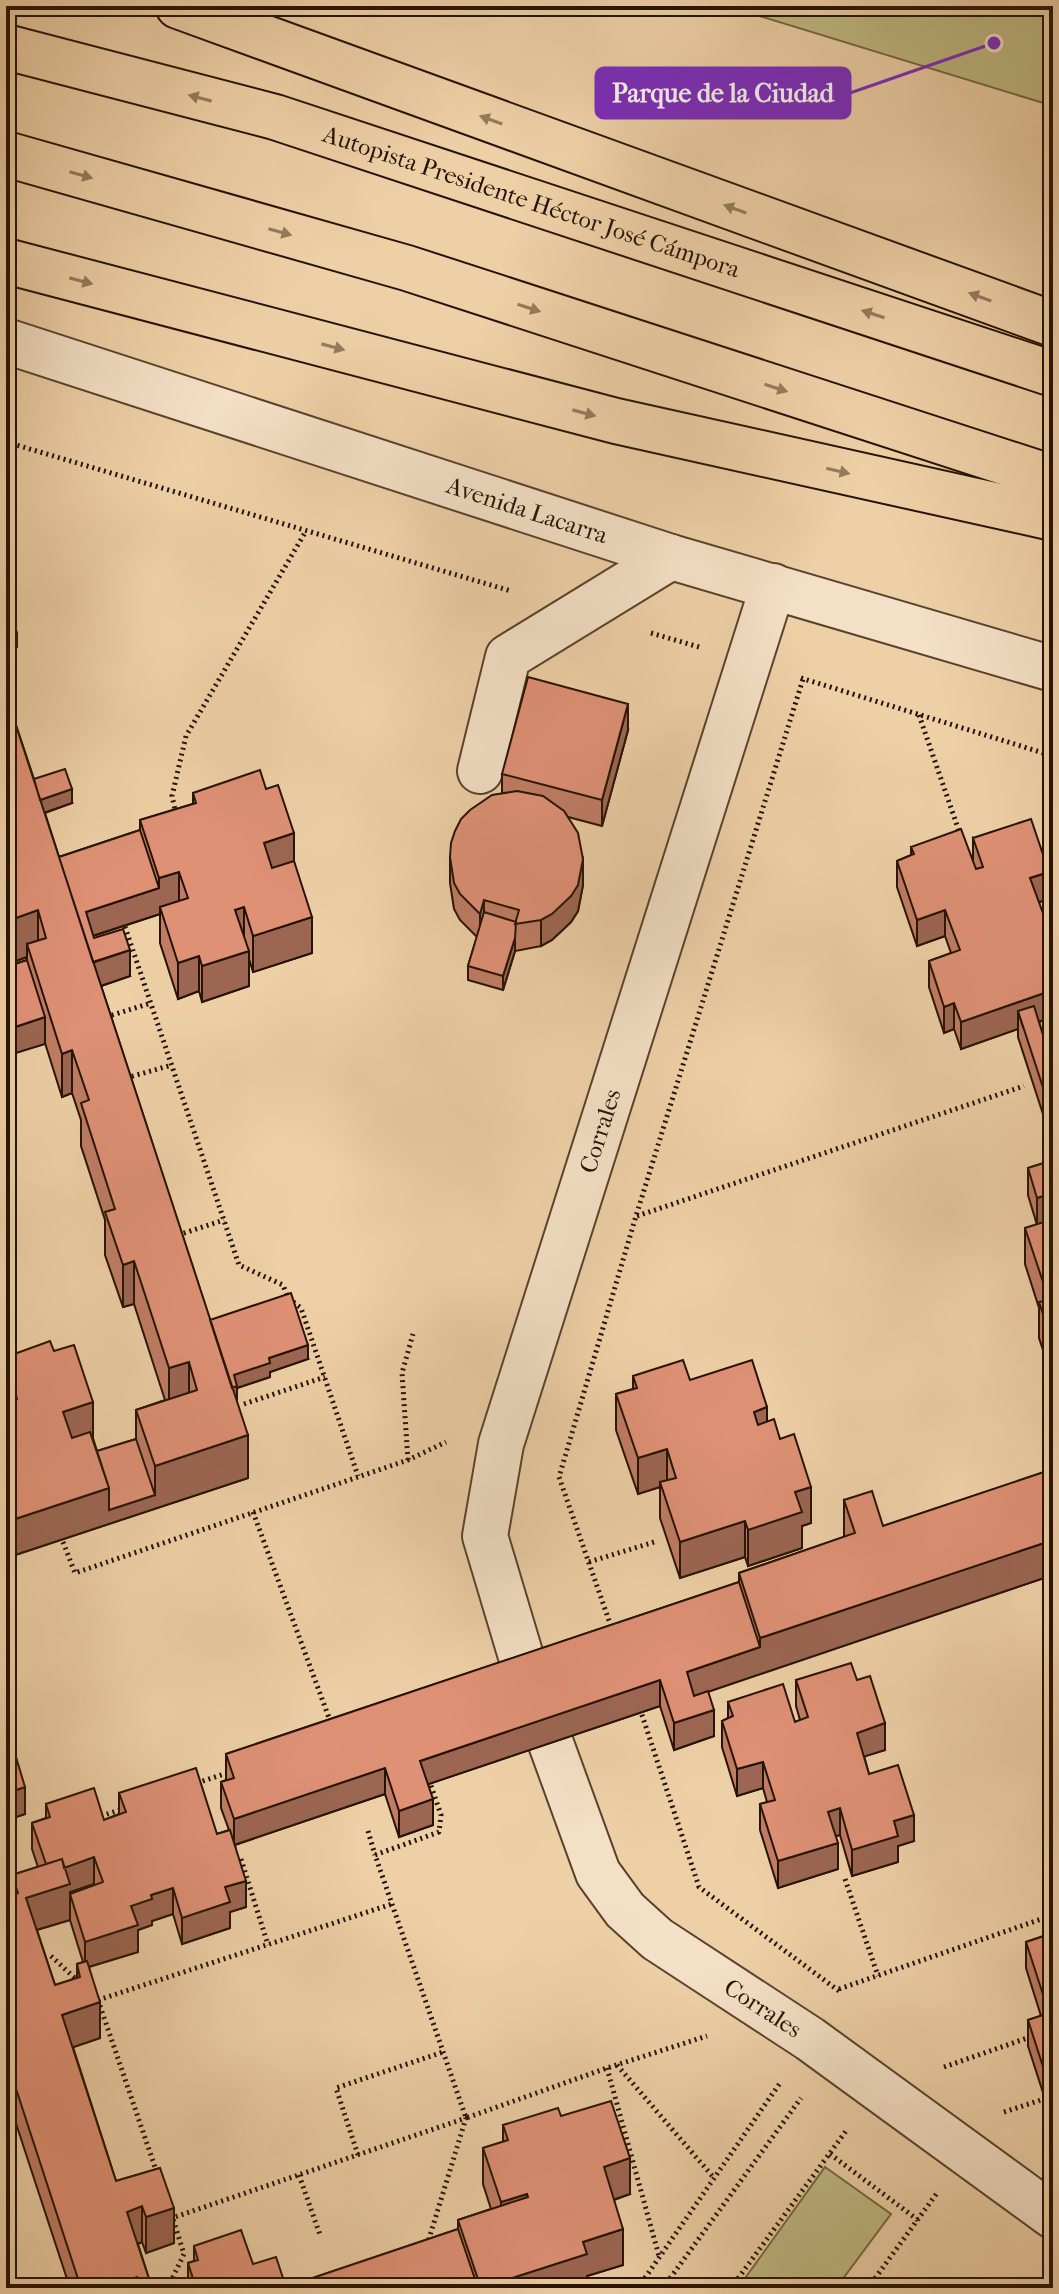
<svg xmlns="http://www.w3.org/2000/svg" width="1059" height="2294" viewBox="0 0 1059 2294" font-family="'IM FELL French Canon',serif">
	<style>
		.green { fill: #c0b982; stroke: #746642; stroke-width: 2 }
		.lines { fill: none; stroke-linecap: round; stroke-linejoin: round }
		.minor-casing { stroke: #59422c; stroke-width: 48 }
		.highway-casing { stroke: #271303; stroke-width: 48 }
		.path { stroke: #271303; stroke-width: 5; stroke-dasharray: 2 4; stroke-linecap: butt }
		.minor { stroke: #f4e0c6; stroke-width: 44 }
		.highway { stroke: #eed0a7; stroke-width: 44 }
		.wall { fill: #c07d65; stroke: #271303; stroke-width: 2; fill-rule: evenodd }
		.shaded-wall { fill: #9c6653; stroke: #271303; stroke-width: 2 }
		.building { fill: #df9176; stroke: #271303; stroke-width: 2 }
		.oneway { fill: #947b5d }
		.labels { text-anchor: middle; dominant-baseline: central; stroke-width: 6; stroke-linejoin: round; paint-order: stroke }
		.street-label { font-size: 24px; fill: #271303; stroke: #f4e0c6 }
		.leader { fill: none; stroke: #7b2cbf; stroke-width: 3 }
		.callout-dot { fill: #7b2cbf; stroke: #f4e0c6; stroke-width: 3 }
		.callout { fill: #7b2cbf; stroke: #7b2cbf; stroke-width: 3 }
		.callout-label { font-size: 26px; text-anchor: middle; font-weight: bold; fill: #fff }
	</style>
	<rect width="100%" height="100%" fill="#eed0a7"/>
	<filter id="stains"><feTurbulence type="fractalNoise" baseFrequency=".0025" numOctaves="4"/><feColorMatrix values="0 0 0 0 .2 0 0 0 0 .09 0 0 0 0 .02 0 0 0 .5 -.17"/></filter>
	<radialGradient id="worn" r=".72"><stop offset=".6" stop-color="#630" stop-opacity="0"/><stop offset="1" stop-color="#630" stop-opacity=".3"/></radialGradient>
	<path class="green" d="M727 6H1053V106Z
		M825 2167 891 2214 836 2288H738Z"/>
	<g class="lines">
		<g class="minor-casing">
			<g id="minor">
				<path id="s1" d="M6 341 671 557 1053 669"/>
				<path d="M480 771 508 657 671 557"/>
				<path id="s2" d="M528 1680 485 1536 501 1444 773 586"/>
				<path id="s3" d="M550 1741 598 1873 625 1910 657 1939 810 2039 1053 2216"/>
			</g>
		</g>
		<g class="highway-casing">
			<g id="highway">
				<path d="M178 6 1053 324"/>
				<path id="s4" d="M6 47 275 117 1053 374"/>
				<path d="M6 154 407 268 1053 478"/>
				<path d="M6 261 616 421 1053 518"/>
			</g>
		</g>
		<path class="path" d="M6 442 511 591
			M651 633 699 647
			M801 678 1053 756
			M919 715 960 834
			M176 814 172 796 186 736 306 531
			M123 921 239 1265 283 1285 288 1298 301 1308 358 1476
			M106 1017 151 1003
			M126 1078 172 1065
			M637 1216 1024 1086
			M178 1235 224 1220
			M244 1404 325 1377
			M408 1460 402 1373 413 1334
			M253 1512 332 1726
			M63 1542 75 1573 408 1460 446 1442
			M589 1562 654 1542
			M613 1632 559 1477 636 1216 803 679
			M640 1709 699 1887 839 1991
			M429 1780 441 1815 439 1832 375 1855 466 2118 607 2068 707 2036
			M197 1783 233 1771
			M101 1816 123 1809
			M368 1831 375 1855
			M241 1859 268 1945
			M845 1879 878 1976
			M51 1956 79 1982
			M839 1989 1053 1915
			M98 2000 157 2173
			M98 2000 392 1904
			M617 2065 714 2178
			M944 2067 1033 2036
			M607 2068 659 2256
			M1004 2112 1041 2100
			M830 2154 918 2220
			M358 2155 336 2088 443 2052
			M299 2175 320 2235
			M172 2216V2218L466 2118 428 2242
			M170 2283 184 2254 173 2219
			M638 2288 780 2083
			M663 2288 801 2098
			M731 2288 846 2131
			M868 2288 937 2193"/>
		<use href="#minor" class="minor"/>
		<use href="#highway" class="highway"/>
	</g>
	<path class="wall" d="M6 695 34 779 72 803 45 813 59 857 140 830V820L193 804V793L266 789 294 862 312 953 253 972 249 959V986L202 1002 199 991 178 999 160 943V914L93 936 94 938 130 976 101 986 210 1320 308 1359 270 1372V1377L237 1388V1400H236L248 1478 6 1558V1357L54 1351 93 1438 97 1451 136 1439V1410L165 1400 134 1304 123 1307 105 1255V1220L81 1146V1120L72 1093 62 1097 45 1043 6 1056V967L27 960V957L16 961 6 929Z
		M628 730 602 826 568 817 583 885 578 911 571 922 552 940 541 946 515 951 503 990 468 980V966L477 937 460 920 454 909 450 883V857L502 793V774Z
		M973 838 1049 899 1039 902 1053 1017 1039 1022 1043 1035 1053 1031V1145L1018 1037V1029L961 1049 954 1029 944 1033 929 987V961L951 953 945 936 917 946 897 887V861L911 855V847L973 862Z
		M1053 1160V1364L1048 1365 1039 1338V1308L1025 1264V1228L1037 1225 1028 1195V1168Z
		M633 1376 690 1380 767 1422 780 1439 811 1523 802 1526V1548L748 1566 745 1557 680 1578 660 1518V1487L638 1494 616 1430V1394L633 1389Z
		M1053 1427V1575L708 1691 714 1736 674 1750 660 1706 428 1784 433 1825 399 1837 385 1794 235 1845 246 1907 230 1912V1928L182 1944 173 1914 152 1921V1925L138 1930V1952L89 1967 100 2038 73 2047 116 2181 160 2168 174 2243 146 2253 142 2242 138 2244 152 2288H70L6 2093V1878L12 1895V1875L38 1867 32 1849V1823L46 1818V1804L104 1820 119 1814V1793L217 1834 229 1830 221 1808V1782L226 1780V1754L739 1582V1573L844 1537V1500L883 1526 1045 1472 1043 1467V1431ZM94 1884 95 1885 70 1894V1892ZM70 1920 83 1962 77 1964V1978L55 1985 37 1930Z
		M796 1680H857L885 1750 864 1756 869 1774 914 1841 898 1846V1862L852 1876 840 1835 835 1836 838 1869 778 1888 760 1830V1804L767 1802 763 1788 737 1796 722 1747V1721L728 1718V1702L795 1722 800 1720 796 1706Z
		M6 1761 25 1814 7 1820 6 1817Z
		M1053 1933V2100L1046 2102 1028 2046V2020L1041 2016 1026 1968V1942Z
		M561 2116 630 2194 614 2200 623 2265 587 2276V2288H188V2263L194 2261V2246L253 2264 286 2287 458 2229V2220L491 2209 483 2184V2148L503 2142V2125Z"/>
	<path class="shaded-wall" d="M17 633V647L6 651V637Z
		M628 704V730L602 826V800Z
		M72 789V803L32 817V803Z
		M294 833V869L264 879V843Z
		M583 859V885L578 911 571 922 552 940 541 946V920Z
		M179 872V908L160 907V914L86 938V912L159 888V878Z
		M1049 872V899L1030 905V878Z
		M484 900V926L480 940V914Z
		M244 907V942L235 910Z
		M38 910V953L27 944V957L16 961V918Z
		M945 910V936L917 946V920Z
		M312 917V953L253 972V936Z
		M515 938V951L503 990V976Z
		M130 950V976L89 990V964Z
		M249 951V986L202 1002V966Z
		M199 956V991L178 999V963Z
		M1053 990V1017L1023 1027 1018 1011V1029L961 1049V1022Z
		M954 1003V1029L944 1033V1007Z
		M45 1017V1044L6 1056V1030Z
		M72 1050V1093L62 1097V1054Z
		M1053 1193V1220L1037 1225V1198Z
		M134 1261V1304L123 1307V1265Z
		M1053 1328V1364L1048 1365V1329Z
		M308 1345V1359L270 1372V1377L237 1388V1400L224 1405 234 1375 269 1358Z
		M189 1362V1404L169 1411V1368Z
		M93 1402V1438L63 1448V1412Z
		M767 1407V1443L754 1448V1412Z
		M248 1435V1478L6 1558V1522L109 1488 155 1495V1466Z
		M667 1449V1485L660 1482V1487L638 1494V1458Z
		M811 1487V1523L802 1526V1548L748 1566V1530L795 1492Z
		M745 1521V1557L680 1578V1542Z
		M1053 1540V1575L687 1699V1672L760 1647V1638Z
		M660 1680V1706L420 1787V1761Z
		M714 1710V1736L674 1750V1723Z
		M885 1723V1750L857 1759V1733Z
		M763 1762V1788L737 1796V1769Z
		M385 1768V1794L234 1845V1819Z
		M25 1787V1814L7 1820V1793Z
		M433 1799V1825L399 1837V1811Z
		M840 1808V1835L828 1838V1812Z
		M914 1815V1841L898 1846V1862L852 1876V1850L894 1821Z
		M838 1843V1869L778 1888V1861Z
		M94 1857V1884L70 1892V1920L26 1933V1898L49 1873Z
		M246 1881V1907L230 1912V1928L182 1944V1918L225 1887Z
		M173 1888V1914L152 1921V1925L138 1930V1952L85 1968V1942L131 1906 151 1895Z
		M100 2002V2038L62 2051V2015Z
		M1053 2074V2100L1046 2102V2076Z
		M630 2158V2194L604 2203V2167Z
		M527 2194V2229L501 2238V2202Z
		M142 2206V2242L127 2247V2212Z
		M174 2208V2243L146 2253V2217Z
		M623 2229V2265L587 2276V2288H482L583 2242Z
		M137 2277V2288H104Z"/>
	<path class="building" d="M9 610 17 633 6 637V611Z
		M528 677 628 704 602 800 502 774Z
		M6 695 248 1435 155 1466 136 1410 197 1390 189 1362 169 1368 134 1261 123 1265 105 1212 115 1209 81 1103 89 1100 72 1050 62 1054 27 944 46 938 38 910 16 918 6 886Z
		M65 769 72 789 40 800 34 779Z
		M260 770 266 789 278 785 294 833 264 843 272 868 294 861 312 917 253 936 244 907 235 910 249 951 202 966 199 956 178 963 160 907 188 898 179 872 159 878 140 820 196 803 193 793Z
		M517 791 543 796 564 811 578 833 583 859 578 885 571 896 552 914 541 920 515 924 519 910 484 900 480 914 460 894 454 883 450 857 451 843 455 831 461 819 470 810 492 795Z
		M1031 819 1049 872 1030 878 1047 924 1053 922V990L961 1022 954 1003 944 1007 929 961 960 950 945 910 917 920 897 861 914 854 911 847 961 829 976 869 983 867 973 838Z
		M140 830 159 888 86 912 94 938 123 929 130 950 93 962 59 857Z
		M484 912 516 922 515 938 503 976 468 966Z
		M27 960 45 1017 6 1030V967Z
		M1034 1006 1043 1035 1053 1031V1118L1018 1011Z
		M1053 1160V1193L1037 1198 1028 1168Z
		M1053 1219V1328L1048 1329 1039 1302 1049 1300 1025 1228Z
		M291 1293 308 1345 269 1358 270 1363 234 1375 237 1386 232 1388 210 1320Z
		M50 1341 54 1351 74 1345 93 1402 63 1412 72 1438 90 1432 109 1488 6 1522V1394L9 1402 17 1399 6 1364V1357Z
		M683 1360 690 1380 752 1360 767 1407 754 1412 758 1425 774 1419 780 1439 794 1434 811 1487 795 1492 802 1512 748 1530 745 1521 680 1542 660 1482 676 1478 667 1449 638 1458 616 1394 637 1388 633 1376Z
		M1053 1427V1461L1043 1431Z
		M136 1439 155 1495 109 1510V1488L97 1451Z
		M1053 1469V1540L760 1638 739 1573 855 1533 844 1500 872 1491 883 1526Z
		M739 1582 760 1647 687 1672 694 1696 708 1691 714 1710 674 1723 660 1680 420 1761 433 1799 399 1811 385 1768 234 1819 221 1782 234 1778 226 1754Z
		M851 1663 857 1680 870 1676 885 1723 857 1733 869 1774 898 1765 914 1815 894 1821 898 1836 852 1850 840 1808 828 1812 838 1843 778 1861 760 1804 775 1800 763 1762 737 1769 722 1721 733 1716 728 1702 783 1684 795 1722 808 1717 796 1680Z
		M16 1757 25 1787 7 1793 6 1761Z
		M196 1768 217 1834 230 1830 246 1881 225 1887 230 1902 182 1918 173 1888 151 1895 152 1899 131 1906 138 1925 85 1942 70 1894 103 1882 94 1857 64 1868 62 1859 46 1864 32 1823 50 1817 46 1804 94 1788 104 1820 126 1812 119 1793Z
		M62 1859 70 1884 26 1898 55 1985 80 1977 77 1964 87 1961 100 2002 62 2015 116 2181 160 2168 174 2208 146 2217 142 2206 127 2212 152 2288H141L137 2277 104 2288H81L6 2058V1897L18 1893 12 1875Z
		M6 1878 12 1895 6 1897Z
		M1053 1933V2074L1046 2076 1028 2020 1049 2013 1026 1942Z
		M611 2101 630 2158 604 2167 623 2229 583 2242 587 2254 481 2288 458 2220 528 2197 527 2194 501 2202 483 2148 508 2140 503 2125 558 2108 561 2116Z
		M458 2229 478 2288H196L188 2263 198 2260 194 2246 241 2230 253 2264 276 2257 286 2287Z"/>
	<defs><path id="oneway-solid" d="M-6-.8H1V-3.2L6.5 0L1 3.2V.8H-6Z" transform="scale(2)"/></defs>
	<g class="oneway">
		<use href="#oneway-solid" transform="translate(200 98) rotate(-165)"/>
		<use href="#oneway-solid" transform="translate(491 120) rotate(-160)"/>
		<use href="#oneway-solid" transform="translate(81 175) rotate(16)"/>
		<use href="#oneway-solid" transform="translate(735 209) rotate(-160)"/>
		<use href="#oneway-solid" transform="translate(280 232) rotate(16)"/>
		<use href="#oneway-solid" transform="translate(81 281) rotate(15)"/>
		<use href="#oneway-solid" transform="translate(980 297) rotate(-160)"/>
		<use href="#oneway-solid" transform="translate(529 308) rotate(18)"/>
		<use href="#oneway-solid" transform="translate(873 314) rotate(-162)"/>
		<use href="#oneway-solid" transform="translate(333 347) rotate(15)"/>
		<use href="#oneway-solid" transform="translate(776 388) rotate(18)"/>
		<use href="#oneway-solid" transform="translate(584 413) rotate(15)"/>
		<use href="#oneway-solid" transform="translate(838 471) rotate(13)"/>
	</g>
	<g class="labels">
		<g class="street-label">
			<text stroke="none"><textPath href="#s4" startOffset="548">Autopista Presidente Héctor José Cámpora</textPath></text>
			<text stroke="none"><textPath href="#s1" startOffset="548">Avenida Lacarra</textPath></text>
			<text stroke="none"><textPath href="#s2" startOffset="572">Corrales</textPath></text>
			<text stroke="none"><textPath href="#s3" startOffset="356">Corrales</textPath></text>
		</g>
	</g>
	<path class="leader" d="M994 43L850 93"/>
	<circle class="callout-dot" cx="994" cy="43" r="8"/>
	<rect class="callout" x="596" y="68" width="254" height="50" rx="8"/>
	<g class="callout-label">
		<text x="723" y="102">Parque de la Ciudad</text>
	</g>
	<rect width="1059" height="2294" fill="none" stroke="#eed0a7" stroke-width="32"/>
	<rect x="8" y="8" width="1043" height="2278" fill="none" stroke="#271303" stroke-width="4"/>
	<rect x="16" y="16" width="1027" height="2262" fill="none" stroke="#271303" stroke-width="2"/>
	<rect width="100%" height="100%" filter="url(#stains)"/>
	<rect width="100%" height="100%" fill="url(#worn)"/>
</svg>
